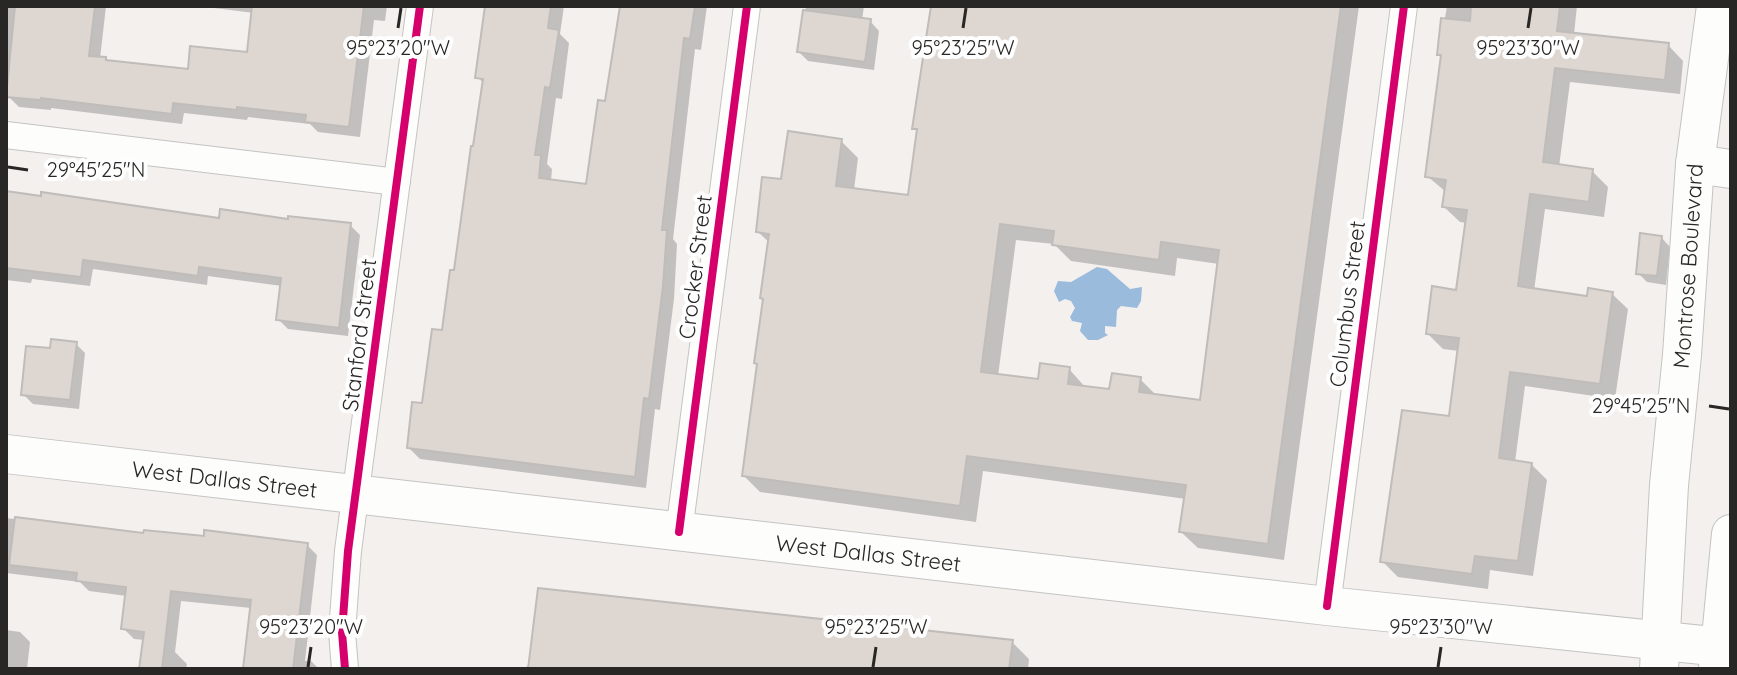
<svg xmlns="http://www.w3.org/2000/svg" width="1737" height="675" viewBox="0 0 1737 675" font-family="Quicksand,sans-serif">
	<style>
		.water { fill: #9bbbdd }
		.shadow { fill: #0003; fill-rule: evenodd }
		.building { fill: #ded7d1; stroke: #bfbcba; stroke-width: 2; fill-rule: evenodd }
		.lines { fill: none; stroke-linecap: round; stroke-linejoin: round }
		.minor-casing { stroke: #c5c3c1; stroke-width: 28 }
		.secondary-casing { stroke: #c5c3c1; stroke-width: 40 }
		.minor { stroke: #fdfdfc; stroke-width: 26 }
		.secondary { stroke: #fdfdfc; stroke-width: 38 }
		.cycleway-casing { stroke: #fefefe; stroke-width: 13 }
		.cycleway { stroke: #d6006c; stroke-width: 8 }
		.ticks { fill: none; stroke: #292725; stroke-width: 3 }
		.labels { text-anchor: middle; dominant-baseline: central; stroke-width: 8; stroke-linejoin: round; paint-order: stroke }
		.street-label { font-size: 22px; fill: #292725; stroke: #fefefe }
		.ticks-label { font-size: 20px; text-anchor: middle; fill: #292725; stroke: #fefefe; stroke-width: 8; stroke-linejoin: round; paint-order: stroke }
	</style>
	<rect width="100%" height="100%" fill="#f3f0ee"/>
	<path class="water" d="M1097 267 1107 269 1130 289 1142 287 1141 301 1137 308 1121 306 1117 310 1116 327 1105 326V333L1108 335 1098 340H1088L1080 331 1082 323 1072 321 1070 317 1075 308 1071 301 1065 299 1059 302 1054 291 1058 281 1071 282Z"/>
	<path class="shadow" d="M6 6H106L100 59 108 62 190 71 249 55 254 13 198 6H387L385 21 374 20 360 137 318 132 310 124 248 117 247 120 184 113 182 124 51 108V110L19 107 8 96V91L6 90Z
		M489 6H564L560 34 569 43 562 99 556 98 547 164 552 169 551 181 588 186 607 104 622 6H707L701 50 695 49 673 239 677 244 674 299 660 410 655 409 646 488 420 459 409 448 444 333 456 272 484 84 478 77Z
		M806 6H864L862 20 870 21 879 31 874 70 808 61 799 52Z
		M932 6H1359L1284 560 1198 548 1181 532 1186 499 983 471 976 522 760 492 744 476 759 366 770 243 758 232 783 182 841 141 858 158 854 190 910 197 919 133 914 128ZM1016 240 1054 244 1071 261 1175 276 1177 258 1219 264 1201 402 1157 396 1140 379 1111 391 1086 388 1069 369 1040 381 998 376Z
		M1447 6H1577L1574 34 1668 45 1683 61 1680 94 1570 82 1559 167 1592 171 1608 187 1604 217 1545 209 1534 291 1589 298 1612 294 1628 309 1615 399 1525 386 1515 462 1531 464 1547 480 1533 576 1490 570 1488 589 1398 577 1382 561 1450 419 1459 351 1443 349 1428 334 1458 292 1467 223 1460 222 1444 207 1446 192 1427 176 1443 58 1439 54Z
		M6 193 221 220 350 225 360 235 348 336 288 329 278 319 282 286 208 276 207 285 93 269 90 286 32 279 31 283 6 280Z
		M1661 237 1670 247 1666 285 1647 282 1638 273Z
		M76 344 85 353 79 409 33 404 24 395Z
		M6 518 145 535 307 545 317 555 305 661H311L319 669H243L251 608 181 601 175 652 187 664 186 669H141L145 640 134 639 123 628 127 596 89 591 80 582 6 573Z
		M6 630 20 632 30 642 27 669H6Z
		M1012 642 1029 659 1028 669H524L531 663Z"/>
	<path class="building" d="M15 6H95L89 56 106 57V60L188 69 190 46 247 52 252 6H364L349 127 305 122 306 115 237 107V110L173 103 172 114 41 98 40 100 6 97Z
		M485 6H551L548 28 559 30 550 88 545 87 535 155H541L539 178 586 184 598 100 605 101 620 6H695L690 39 684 38 662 230H667L663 286 649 399 644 398 635 477 407 448 412 402 422 403 432 329 442 330 450 270H454L471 146H473L483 79 475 78Z
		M931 6H1341L1268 544 1179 532 1186 485 967 456 960 506 742 476 757 364 754 363 763 299 760 298 769 234 756 232 762 177 781 179 788 131 842 139 836 186 908 195 917 129H912ZM1000 224 1054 231 1052 245 1159 260 1161 242 1219 250 1200 400 1139 392 1141 377 1112 373 1109 389 1068 384 1070 367 1040 363 1038 379 981 372Z
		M1471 6H1560L1557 31 1669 43 1665 80 1555 68 1543 162 1593 169 1589 202 1530 194 1518 286 1587 296 1588 288 1613 292 1600 384 1510 372 1499 458 1532 463 1518 561 1475 556 1472 574 1380 562 1402 410 1449 416 1459 338 1426 334 1432 286 1456 290 1467 210 1442 207 1446 180 1425 177 1441 55H1437L1441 18 1470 21Z
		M803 10 871 19 865 62 797 52Z
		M6 191 41 196V192L219 218 220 209 288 219V216L351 223 339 328 276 320 281 278 199 267 198 276 83 260 81 277 6 268Z
		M1640 233 1662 236 1657 276 1636 274Z
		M51 339 77 342 70 400 21 395 26 346 50 348Z
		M15 517 143 533 144 530 204 536V530L308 543 293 669H243L251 600 171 591 162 669H139L144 632 121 629 126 587 76 581 77 573 9 565Z
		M538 588 1013 640 1009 669H528Z"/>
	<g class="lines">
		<g class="minor-casing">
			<path id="minor" d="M6 135 397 182
				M679 532 747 6
				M1327 606 1404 6
				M345 669 342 632 348 551 420 6"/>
		</g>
		<g class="secondary-casing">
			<g id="secondary">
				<path d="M1695 164 1731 169"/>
				<path id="s1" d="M6 454 1327 606 1731 648"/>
				<path id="s2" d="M1659 669 1669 485 1682 355 1695 164 1716 6"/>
				<path d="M1718 669 1731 534"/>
			</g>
		</g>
		<use href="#minor" class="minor"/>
		<use href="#secondary" class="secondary"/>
		<g class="cycleway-casing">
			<path id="cycleway" d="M679 532 747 6
				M1327 606 1404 6
				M345 669 342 632 348 551 420 6"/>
		</g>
		<use href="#cycleway" class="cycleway"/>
	</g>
	<path class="ticks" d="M398 28 401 8M963 28 966 8M1528 28 1531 8M8 167 28 170M1709 406 1729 409M308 667 311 647M873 667 876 647M1438 667 1441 647"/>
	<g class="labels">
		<g class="street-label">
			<text stroke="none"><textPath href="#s2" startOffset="404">Montrose Boulevard</textPath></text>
			<text transform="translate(695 267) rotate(-83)">Crocker Street</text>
			<text transform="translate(1347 304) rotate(-83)">Columbus Street</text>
			<text transform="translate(359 335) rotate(-83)">Stanford Street</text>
			<text stroke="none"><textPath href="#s1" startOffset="220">West Dallas Street</textPath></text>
			<text stroke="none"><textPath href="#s1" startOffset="868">West Dallas Street</textPath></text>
		</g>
	</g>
	<g class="ticks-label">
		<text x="398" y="55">95°23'20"W</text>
		<text x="963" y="55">95°23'25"W</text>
		<text x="1528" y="55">95°23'30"W</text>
		<text x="96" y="177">29°45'25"N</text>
		<text x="1641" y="413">29°45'25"N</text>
		<text x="311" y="634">95°23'20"W</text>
		<text x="876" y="634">95°23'25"W</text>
		<text x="1441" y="634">95°23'30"W</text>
	</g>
	<rect width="1737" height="675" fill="none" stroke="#292725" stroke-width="16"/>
</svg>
